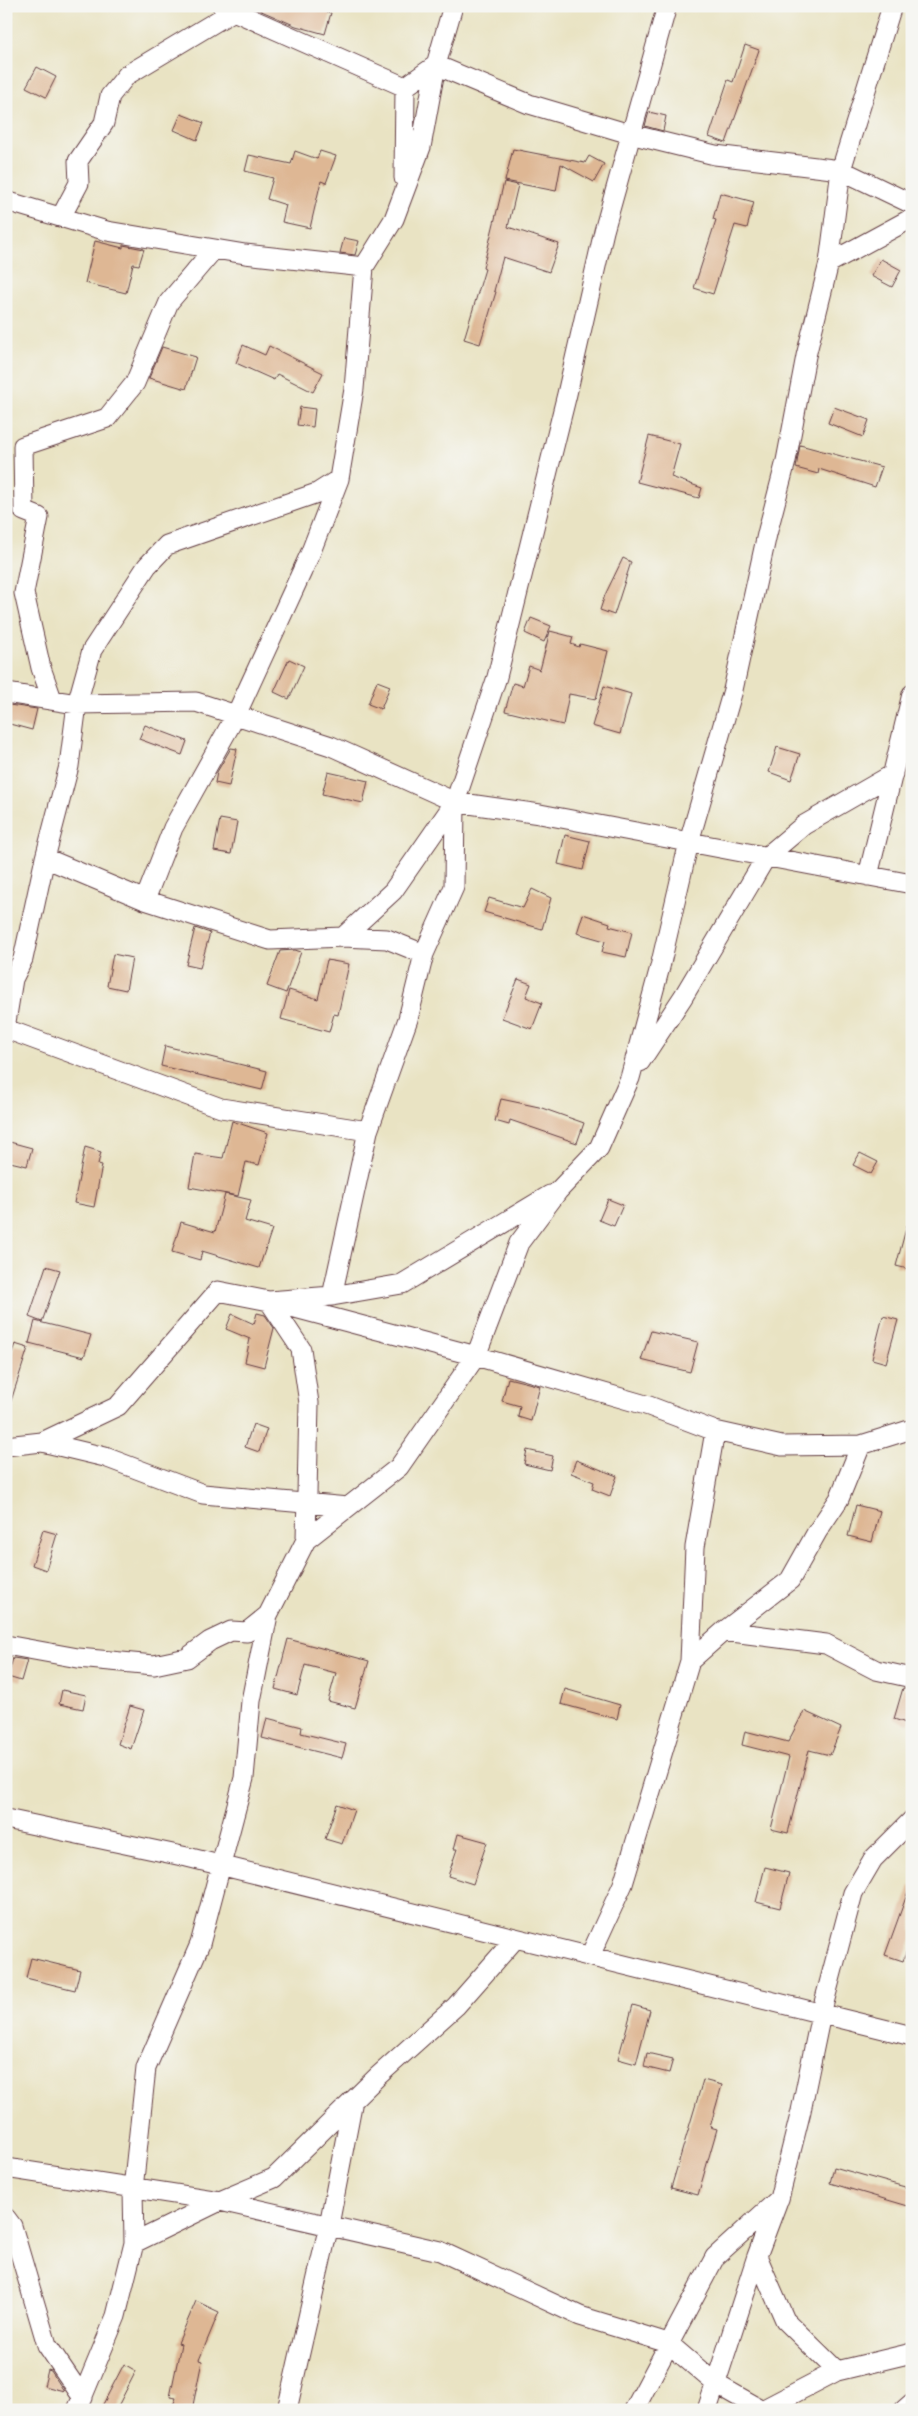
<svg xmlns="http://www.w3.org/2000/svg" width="918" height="2416" viewBox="0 0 918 2416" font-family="Kalam,sans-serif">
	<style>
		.building { fill: #deb794 }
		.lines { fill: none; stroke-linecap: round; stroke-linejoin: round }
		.street-casing { stroke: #623c42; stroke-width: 21 }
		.street { stroke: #fff; stroke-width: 19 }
	</style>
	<rect width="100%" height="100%" fill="#f6f6f2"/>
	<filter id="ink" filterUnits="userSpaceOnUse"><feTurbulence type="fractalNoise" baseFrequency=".02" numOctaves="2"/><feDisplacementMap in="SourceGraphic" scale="10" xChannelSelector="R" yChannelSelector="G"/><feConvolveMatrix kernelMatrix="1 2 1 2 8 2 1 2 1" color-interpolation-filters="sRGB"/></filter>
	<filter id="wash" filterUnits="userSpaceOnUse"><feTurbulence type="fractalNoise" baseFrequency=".0096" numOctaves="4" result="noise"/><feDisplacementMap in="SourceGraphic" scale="20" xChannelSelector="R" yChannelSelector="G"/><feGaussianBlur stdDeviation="1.12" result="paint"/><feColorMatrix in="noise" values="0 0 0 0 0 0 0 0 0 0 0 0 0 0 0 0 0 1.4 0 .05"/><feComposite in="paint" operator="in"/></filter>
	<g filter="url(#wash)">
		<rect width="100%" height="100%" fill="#e9e3c3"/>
		<g id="blocks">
			<path class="building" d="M250 6H303L331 13 325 34 296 26Z
				M745 45 759 50 726 143 709 137 728 80 733 82Z
				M37 67 56 77 46 97 26 87Z
				M649 112 666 116 663 131 645 126Z
				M181 114 204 123 197 140 174 130Z
				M513 149 585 163 589 156 604 164 594 182 561 164 556 191 505 181Z
				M295 151 317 159 320 151 336 156 326 183 321 181 310 228 282 222 286 205 267 199 273 178 245 171 249 155 291 164Z
				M504 182 518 185 508 227 559 244 549 272 503 257 494 291 496 292 480 344 464 339 485 269 483 268Z
				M720 193 754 202 747 228 735 225 713 294 694 288 716 220 713 219Z
				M344 238 359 241 355 255 340 253Z
				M95 241 123 248V245L144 249 139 265 133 264 126 293 85 283Z
				M881 259 901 270 892 287 871 276Z
				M243 345 265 355 269 346 323 373 313 392 277 374 274 380 236 363Z
				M162 347 196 357 186 389 149 378Z
				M300 407 315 409 313 427 297 425Z
				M834 407 869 420 863 437 828 423Z
				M649 436 680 444 671 477 702 488 699 498 637 482Z
				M800 445 882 467 875 487 819 469 818 474 796 468Z
				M623 558 631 562 614 615 600 610 605 595Z
				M531 618 551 626 544 642 525 633Z
				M550 631 573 637 571 644 579 647 580 644 608 651 596 699 569 694 563 725 505 711 513 683 523 686 529 666 540 670Z
				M289 659 304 666 289 699 274 692Z
				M377 681 390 686 381 709 368 704Z
				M604 686 631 694 620 734 592 726Z
				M9 705 37 709 32 730 6 723Z
				M145 725 187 741 182 755 139 739Z
				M777 747 800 754 791 780 769 772Z
				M231 748 237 749 229 786 215 783 217 772Z
				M328 772 368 781 363 803 322 794Z
				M220 819 237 822 231 854 214 851Z
				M565 835 590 841 583 870 558 864Z
				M532 889 551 898 542 929 484 912 489 898 523 908Z
				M583 914 610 923 609 926 632 932 626 957 602 952 605 941 577 933Z
				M195 928 210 933 200 968 186 965Z
				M295 950 301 952 286 993 267 986 280 951Z
				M113 954 132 958 126 990 107 986Z
				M327 960 349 964 338 1015 334 1014 329 1032 281 1019 289 990 318 999Z
				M518 979 531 984 526 997 542 1003 532 1029 502 1018Z
				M165 1046 267 1071 262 1090 161 1066Z
				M501 1099 539 1107 584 1123 577 1143 510 1120 509 1125 495 1121Z
				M232 1121 268 1133 259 1165 246 1162 238 1196 189 1187 195 1154 223 1158Z
				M6 1141 32 1148 27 1166 6 1161Z
				M85 1147 101 1152 98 1164 102 1165 94 1207 74 1203Z
				M860 1153 878 1162 871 1174 853 1165Z
				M225 1194 251 1200 245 1221 272 1229 259 1268 202 1251 200 1260 172 1252 181 1222 215 1232Z
				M608 1199 623 1205 614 1226 599 1220Z
				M907 1225 912 1226V1270L896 1266Z
				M46 1266 60 1270 42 1322 29 1317Z
				M257 1313 265 1315 274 1328 264 1367 245 1362 250 1339 226 1329 232 1314 254 1324Z
				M883 1316 898 1320 886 1363 872 1359Z
				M35 1321 91 1335 84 1357 29 1343Z
				M651 1331 698 1342 690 1372 641 1360Z
				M15 1344 28 1348 9 1407 6 1406V1369Z
				M508 1378 540 1386 531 1421 518 1417 520 1406 502 1401Z
				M253 1424 267 1429 259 1452 245 1447Z
				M527 1450 553 1456 550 1470 524 1464Z
				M576 1460 617 1476 610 1496 592 1489 594 1482 571 1473Z
				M856 1505 880 1511 872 1542 848 1536Z
				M43 1530 57 1534 46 1570 32 1565Z
				M288 1639 369 1661 355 1708 328 1701 336 1673 305 1665 297 1695 275 1689Z
				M13 1658 27 1660 21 1681 8 1677Z
				M903 1688 912 1689V1716L909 1724 894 1719Z
				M565 1689 620 1705 617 1719 561 1704Z
				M62 1690 86 1695 83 1709 59 1704Z
				M130 1706 144 1710 131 1749 118 1744Z
				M804 1711 841 1728 830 1755 809 1750 788 1833 771 1829 789 1757 742 1745 745 1731 788 1742Z
				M267 1718 302 1727 301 1733 346 1744 342 1758 262 1738Z
				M337 1804 354 1810 342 1844 325 1839Z
				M458 1834 487 1842 473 1884 448 1876 457 1849H454Z
				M765 1867 789 1873 780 1908 756 1902Z
				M910 1886 912 1887V1937L903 1961 885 1955Z
				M31 1958 80 1970 75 1990 26 1978Z
				M633 2005 650 2010 636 2064 618 2059Z
				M647 2053 673 2059 669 2073 644 2067Z
				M703 2080 722 2085 710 2127 717 2129 698 2195 671 2188Z
				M834 2167 912 2189 908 2206 830 2183Z
				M196 2301 219 2312 199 2360 202 2361 192 2410H171L176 2398 170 2397 181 2344 178 2343Z
				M124 2364 136 2371 116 2410H100Z
				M48 2370 51 2371 64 2391 44 2386Z"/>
		</g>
	</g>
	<g filter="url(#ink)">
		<use href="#blocks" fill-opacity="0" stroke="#623c42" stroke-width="1"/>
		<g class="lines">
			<g class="street-casing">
				<path id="street" d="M222 6 405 87 436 65
					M436 65 529 104 630 134 715 155 841 170 912 204
					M404 178 405 87
					M6 201 107 231 245 254 364 267
					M61 217 79 183 78 161 104 123 110 96 127 75 232 12 234 6
					M829 263 912 218
					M6 693 77 704 196 702 331 746 455 802 540 814 912 884
					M52 699 41 668 24 593 39 517 24 511 23 446 107 418 135 383 169 302 214 249
					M45 858 145 900 270 940 343 937 393 891 455 802 497 677 567 394 604 231 667 6
					M868 876 912 694
					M145 900 173 828 236 715 310 554 339 479 354 389 364 267 394 219 421 147 436 65 453 6
					M343 937 387 939 424 954
					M6 1022 13 979 23 959 45 858 69 766 77 704 92 650 147 566 167 545 317 493 339 479
					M6 1029 221 1108 368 1131
					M640 1062 683 997 766 857 804 825 893 774
					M332 1296 368 1131 408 1019 424 954 454 887 455 802
					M269 1301 476 1356 649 1406 715 1431 782 1446 861 1445 912 1429
					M269 1301 301 1349 309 1403 306 1540
					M42 1442 105 1457 203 1494 348 1507
					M6 1446 42 1442 118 1406 218 1291 269 1301 332 1296 402 1284 550 1195
					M724 1631 826 1644 876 1670 912 1678
					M6 1645 78 1658 154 1665 187 1658 210 1641 231 1631 247 1632 268 1615
					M690 1661 724 1631 790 1580 817 1532 839 1499 861 1445
					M6 1819 187 1857 912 2036
					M590 1956 623 1884 690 1661 695 1547 715 1431
					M6 2168 220 2201 440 2251 580 2316 668 2343 716 2384 762 2410 837 2371 912 2353
					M6 2218 12 2226 47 2345 83 2398
					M134 2243 220 2201 274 2178 378 2076 456 2006 515 1939
					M757 2256 785 2320 837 2371
					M77 2410 116 2316 134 2243 133 2189 146 2068 200 1944 244 1778 251 1701 268 1615 306 1540 399 1467 476 1356 519 1243 558 1191 599 1148 630 1078 660 967 689 842 733 690 767 534 786 461 806 356 829 263 841 170 892 6
					M287 2410 329 2225 353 2100
					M634 2410 715 2257 779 2199 801 2111 821 2014 853 1893 873 1859 912 1820
					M707 2410 757 2256 777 2203
					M904 2410 912 2403"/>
			</g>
			<use href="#street" class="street"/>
		</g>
	</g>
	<rect width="918" height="2416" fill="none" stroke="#f6f6f2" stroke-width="25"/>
</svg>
